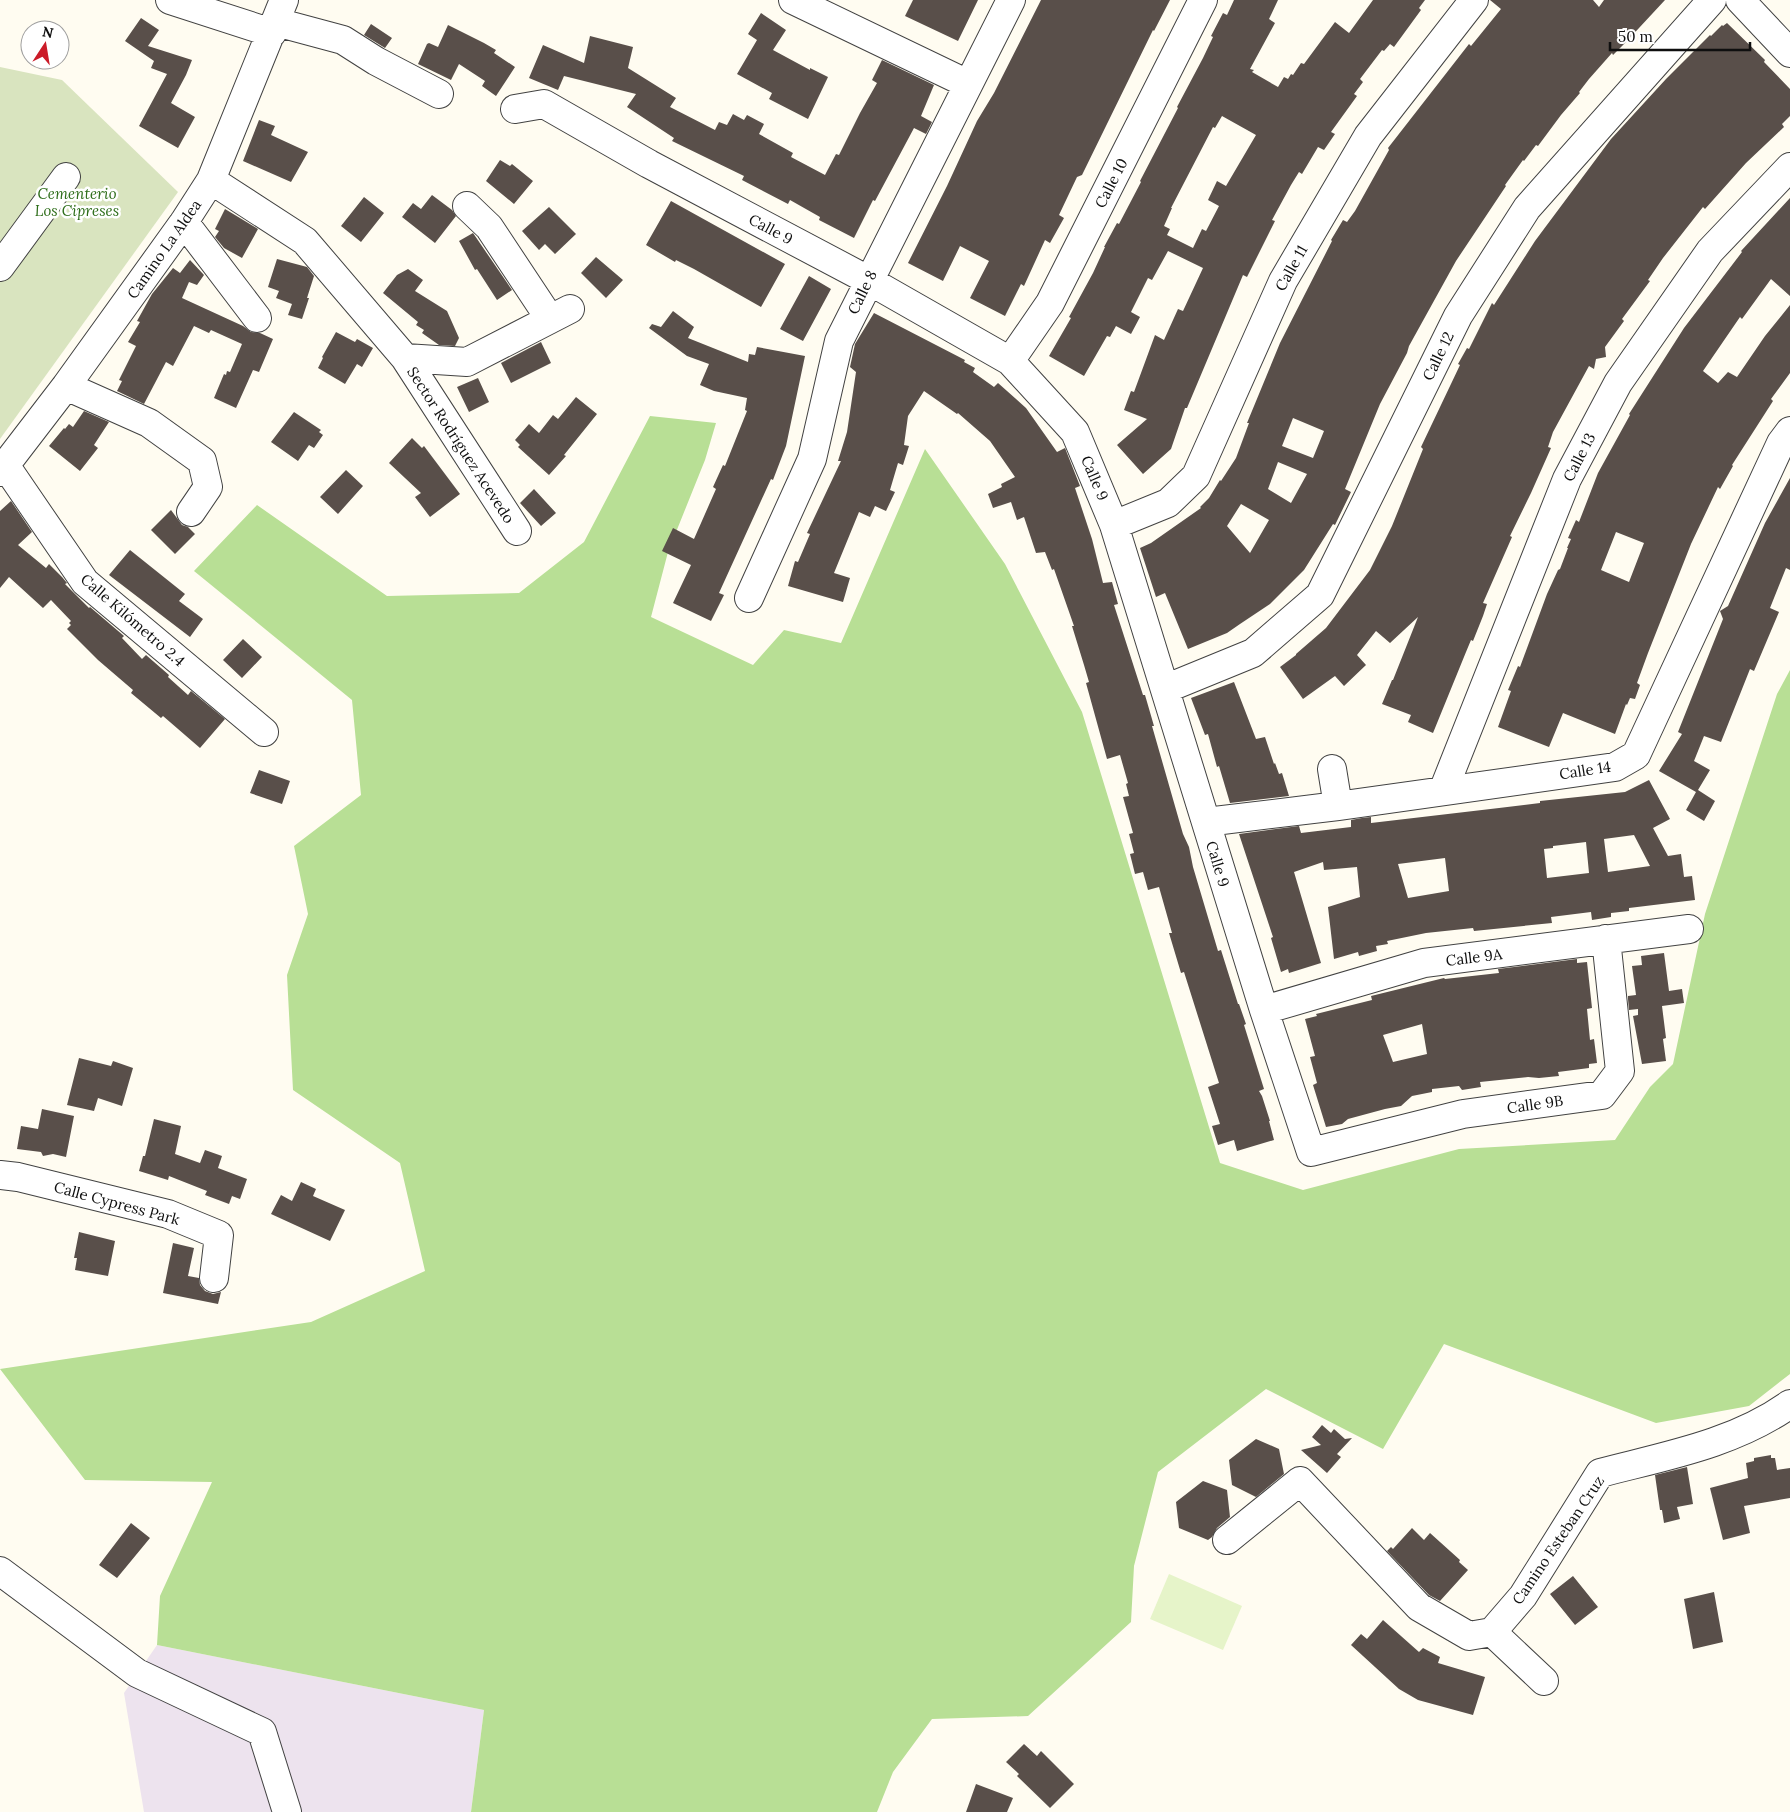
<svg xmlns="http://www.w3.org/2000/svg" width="1790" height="1812" viewBox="0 0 1790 1812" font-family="Lora,serif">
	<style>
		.industrial { fill: #ede3ee }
		.forest { fill: #b8df95 }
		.cemetery { fill: #d9e4bf }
		.pitch { fill: #e6f4c9 }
		.building { fill: #594f4a; fill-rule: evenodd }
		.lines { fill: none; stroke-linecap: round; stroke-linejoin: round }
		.minor-casing { stroke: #424242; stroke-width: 30 }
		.minor { stroke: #fff; stroke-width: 28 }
		.labels { text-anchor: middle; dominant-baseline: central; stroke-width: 5; stroke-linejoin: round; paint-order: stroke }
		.street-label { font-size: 15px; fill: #0f0f0f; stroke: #fff }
		.park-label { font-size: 15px; font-style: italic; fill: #2d6d19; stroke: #fff }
	</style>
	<rect width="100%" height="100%" fill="#fffcf1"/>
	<path class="industrial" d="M157 1645 484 1710 471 1812H144L124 1693Z"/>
	<path class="forest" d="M650 416 716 423 705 460 668 552 651 617 753 665 784 630 841 643 925 449 1005 564 1082 712 1220 1163 1303 1190 1459 1149 1615 1140 1650 1087 1673 1064 1705 914 1777 694 1790 670V1374L1749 1406 1656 1423 1444 1344 1383 1449 1266 1389 1158 1472 1134 1566 1131 1622 1028 1716 932 1719 893 1772 877 1812H471L484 1710 157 1645 160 1596 212 1482 85 1480 0 1369 311 1322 425 1271 400 1163 293 1090 287 975 308 914 294 846 361 795 352 700 194 571 257 505 387 596 519 593 584 542Z"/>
	<path class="cemetery" d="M0 67 62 80 178 192 0 439Z"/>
	<path class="pitch" d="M1169 1574 1242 1606 1223 1650 1150 1619Z"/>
	<path class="building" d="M913 0H978L958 41 905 16Z
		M1041 0H1170L1154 31 1153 30 1082 175 1077 177 1059 215 1064 218 1050 243 1045 240 1024 286 1021 284 1005 316 970 298 989 261 960 246 943 281 908 263 947 186 977 121 994 93Z
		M1234 0H1278L1269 19 1275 23 1250 69 1254 70 1252 72 1278 87 1284 77 1288 79 1291 74 1293 75 1301 63 1304 64 1335 22 1349 33 1373 0H1425L1419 8 1421 10 1394 47 1390 44 1384 51 1382 50 1360 79 1363 82 1354 94 1357 96 1331 132 1335 134 1324 150 1318 147 1302 174 1299 172 1291 185 1272 220 1275 221 1247 277 1243 275 1187 408H1185L1171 449 1143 474 1117 445 1147 419 1124 410 1131 391 1134 392 1155 335 1164 340 1178 309 1183 311 1203 268 1168 251 1152 280 1148 278 1131 312 1140 317 1131 334 1116 326 1110 337 1107 336 1084 376 1049 356 1071 318 1069 317 1093 273 1105 247H1104L1117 223 1119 224 1141 182 1140 181 1178 108 1177 107 1203 58 1213 37 1211 36 1223 13 1227 15ZM1222 116 1256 135 1226 186 1217 181 1208 200 1219 206 1206 231 1202 229 1193 248 1167 235 1170 229 1164 226 1172 208H1171L1213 127 1215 128Z
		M1490 0H1593L1599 7 1604 0H1665L1626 42 1613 55 1612 53 1589 79 1579 92 1580 93 1561 115 1538 146 1536 145 1524 161 1523 160 1505 185 1506 186 1456 261 1409 346 1407 353 1380 404 1345 489 1351 492 1335 525 1333 524 1304 570 1270 604 1240 624 1227 633 1188 649 1165 593 1156 597 1140 548 1151 543 1201 508 1200 507 1209 498 1220 480 1221 481 1236 458 1249 423H1247L1280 343 1332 241 1331 240 1343 220 1347 222 1355 211 1389 150 1388 148 1469 44 1471 46 1501 9ZM1293 418 1324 431 1313 458 1282 446ZM1278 462 1307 474 1291 503 1268 489ZM1241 504 1269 520 1250 553 1227 526Z
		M761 13 786 30 773 50 810 70V68L828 77 808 119 769 99 772 93 737 74 757 40 748 34Z
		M141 18 159 30 148 46 192 60 186 75 171 103 195 117 178 148 139 126 167 74 151 68 154 61 125 41Z
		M1727 23 1765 60 1764 62 1790 89V116L1782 124 1784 127 1746 163 1705 209 1703 207 1663 258 1648 280 1650 281 1622 319 1624 321 1605 347 1606 357 1596 359 1594 369 1589 366 1553 432 1548 447 1551 448 1531 493 1510 536 1512 537 1483 603 1487 604 1483 616 1473 641 1471 640 1466 652 1433 733 1408 722 1411 715 1382 704 1392 680H1393L1418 617 1390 643 1376 631 1357 655 1366 665 1344 686 1335 676 1303 699 1280 667 1296 655V654L1326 628 1370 570 1392 526 1423 449 1421 447 1460 365 1458 364 1467 348 1469 349 1492 303 1494 305 1535 241 1611 139 1666 79 1710 35 1711 36 1722 25 1723 26Z
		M371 24 392 38 385 48 364 35Z
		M448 25 484 43 496 50 494 53 515 67 496 96 482 86 485 81 459 64 451 80 418 64 427 44 429 43 438 47Z
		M590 36 633 47 628 68 676 98 670 107 715 130 719 122 727 125 733 114 744 120 747 115 764 124 759 134 793 153 791 157 825 175 836 154 839 155 860 113 877 83 872 80 882 60 934 85 921 116 932 122 926 134 914 128 875 201 873 200 854 238 819 220 820 217 790 200 788 204 742 180 744 176 672 141 674 138 627 107 636 94 564 76 558 90 529 78 543 45 584 63Z
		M259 120 275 126 271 135 308 152 291 182 243 161Z
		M500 160 510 166 512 164 533 181 514 204 486 181Z
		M432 195 452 210 456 216 435 243 402 217 413 203 421 209Z
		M364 197 384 213 361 242 341 226Z
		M1790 198V296L1771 279 1742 319 1740 317 1703 371 1718 383 1728 372 1737 377 1765 336 1790 305V373L1771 399 1773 401 1732 465 1733 466 1720 489 1718 487 1691 544 1648 653 1637 683 1640 685 1635 699 1630 698 1627 705 1626 704 1615 734 1563 713 1549 747 1498 727 1511 691 1508 690 1518 666 1520 667 1547 594 1558 570 1560 569 1568 548H1567L1571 539 1568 538 1576 520 1579 522 1598 473 1630 415 1629 414 1684 328 1742 252 1741 251ZM1616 532 1644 543 1629 582 1601 570Z
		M671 201 785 264 761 307 694 269 676 260 675 262 646 245Z
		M549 207 576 234 555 254 545 244 539 250 522 231Z
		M225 209 258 229 242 258 224 248 215 237 219 231 215 229Z
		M473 233 512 290 497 300 477 269 475 270 459 241Z
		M596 257 623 280 606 298 581 273Z
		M277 259 307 267 314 276 307 298H309L302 319 288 315 292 304 276 298 279 291 268 287Z
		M190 260 204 275 197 285 189 282 182 298 243 326 251 332 260 333 273 339 259 372 253 370 236 408 214 398 224 374 226 375 227 371 230 372 242 344 211 330 209 333 194 326 173 366 166 362 144 404 117 391 122 381 119 380 136 346 128 342 140 322 137 321 152 294 173 268 180 273Z
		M408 269 423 280 415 291 447 311 459 338 455 346 439 345 422 333 424 330 416 325 418 322 383 293 397 275Z
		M809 276 831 289 803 341 780 329Z
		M673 311 694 327 688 338 748 362 749 354 755 355 757 347 805 356 786 446 773 480 771 479 719 593 724 595 711 621 673 603 691 565 662 551 673 528 694 539 716 489 713 487 723 465 725 466 747 411 745 410 747 398 714 391 700 385 709 364 687 356 649 328 652 324 661 327Z
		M874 313 965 360 964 362 975 368 973 372 994 387 998 383 1026 408 1057 452 1065 448 1080 486 1075 488 1092 539 1103 583 1112 582 1118 604 1114 605 1143 695H1145L1154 726H1152L1183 834 1189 847 1193 867 1218 951 1221 950 1238 1004H1239L1246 1024 1244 1025 1264 1089 1259 1091 1262 1096 1270 1121H1269L1274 1140 1237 1151 1234 1140 1218 1145 1212 1126 1220 1124 1208 1087 1219 1083 1184 972 1181 973 1169 933H1172L1159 887 1148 890 1143 872 1135 874 1130 854 1134 853 1129 834 1133 833 1123 797 1129 796 1126 784 1128 783 1120 755 1107 759 1086 683 1089 682 1084 665 1072 626H1074L1054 569 1052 570 1045 552 1036 553 1024 517 1017 520 1011 502 993 508 988 494 1002 487 1001 484 1015 477 990 441 958 413 957 414 924 391 908 416 904 445 909 446 903 465 898 463 890 490 895 492 886 511 875 506 870 517 859 512 834 573 850 578 843 602 788 586 795 561 798 562 810 534 807 533 841 461H838L847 432 856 372 850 367 855 344Z
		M336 332 355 342 357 339 373 348 362 367 357 364 345 384 318 368 323 358 322 357Z
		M541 342 551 363 511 383 501 363Z
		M478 378 489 402 469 412 457 387Z
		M576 397 597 414 564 455 566 456 549 475 518 447 520 445 515 440 529 424 539 433 553 415 558 419Z
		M84 411 109 422 94 445 98 448 80 471 49 446 64 428 65 429 69 424 73 427Z
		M294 412 321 430 319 432 323 435 314 448 309 445 298 461 271 442Z
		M412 438 422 448 424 446 460 494 430 517 415 497 421 493 389 463Z
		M346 470 363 486 338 514 320 497Z
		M1790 478V570L1786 568 1770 608 1779 612 1754 671 1750 669 1721 742 1704 736 1694 761 1710 770 1698 790 1715 801 1704 821 1686 810 1696 792 1659 771 1682 734 1678 732 1723 619 1720 611 1728 606 1765 523Z
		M534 489 556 513 541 526 520 503Z
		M11 501 32 532 18 545 46 568 49 564 62 577 67 583 65 584 89 608 90 607 124 636 122 638 142 659 146 655 169 675 168 677 188 695 191 691 225 719 200 748 163 716 161 718 131 693 133 690 98 660 67 629 71 625 69 623 71 621 51 600 43 608 9 577 0 588V511Z
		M171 510 182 525 188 527 195 534 175 554 151 530Z
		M130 550 185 594 179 601 203 619 190 637 109 575Z
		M243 639 262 657 242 678 223 660Z
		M1234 682 1256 739 1265 737 1274 764 1275 763 1279 774 1282 773 1289 796 1230 803 1219 766 1217 767 1208 734 1205 735 1191 698Z
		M259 770 290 781 282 804 250 793Z
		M1649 780 1670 819 1653 828 1668 856 1681 854 1684 877 1692 876 1695 900 1629 908V911L1611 913V917L1592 920 1591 912 1551 917 1552 923 1474 931 1473 928 1426 933 1387 941 1388 944 1376 946 1377 951 1359 956 1358 952 1334 959 1328 907 1360 897 1357 867 1324 870 1323 862 1294 872 1321 963 1289 973 1288 969 1281 972 1271 938 1273 937 1239 834 1299 826 1301 833 1351 827V820L1362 818 1371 817V823L1499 808 1540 803V801L1625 792ZM1634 835 1650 866 1608 872 1604 839ZM1586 842 1589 873 1547 878 1544 849 1553 848V846ZM1445 858 1449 891 1408 898 1398 864Z
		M1664 953 1669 991 1682 989 1684 1003 1662 1006 1666 1038 1663 1039 1666 1061 1642 1064 1633 1016 1638 1015V1009L1629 1010 1628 999V996L1636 995 1632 966 1642 965 1641 956Z
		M1577 959V963L1587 962 1592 1008 1587 1009 1590 1040 1594 1039 1597 1063 1589 1064V1068L1558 1072 1559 1076 1539 1078 1528 1077 1480 1082 1481 1087 1462 1090 1459 1086 1432 1089V1092L1412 1096 1401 1106 1385 1109 1348 1119 1342 1124 1326 1127 1313 1085 1317 1083 1310 1057 1315 1056 1305 1019 1317 1016 1316 1014 1372 1000 1371 996 1444 978 1445 979 1499 973 1498 969ZM1422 1024 1427 1054 1393 1062 1383 1035Z
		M79 1058 111 1066 113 1061 133 1068 122 1106 98 1098 94 1111 67 1105Z
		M42 1109 74 1116 66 1157 53 1154 43 1156 41 1152 17 1149 21 1126 38 1129Z
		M154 1119 181 1126 175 1154 200 1163 205 1150 222 1156 218 1168 247 1179 240 1199 232 1196 229 1204 205 1195 207 1191 169 1176 168 1180 139 1171 143 1156H145Z
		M301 1182 316 1189 313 1196 345 1210 330 1241 271 1214 281 1195 292 1201Z
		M79 1232 115 1241 108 1276 75 1270 77 1258H74Z
		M173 1243 194 1248 188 1276 199 1278 200 1285 205 1291 213 1294 221 1292 218 1304 163 1293Z
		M1322 1425 1331 1433 1334 1429 1345 1439 1352 1438 1337 1454 1341 1457 1327 1473 1301 1450 1321 1445 1312 1437Z
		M1256 1439 1279 1449 1284 1474 1256 1497 1232 1485 1229 1460Z
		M1771 1455V1458H1775L1777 1470 1790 1468V1498L1744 1506 1750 1533 1723 1540 1710 1488 1748 1478 1746 1463 1754 1461V1458Z
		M1687 1467 1693 1504 1677 1507 1680 1519 1664 1523 1662 1510H1660L1655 1475Z
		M1203 1481 1227 1490 1230 1517 1217 1528 1212 1537 1208 1540 1179 1528 1176 1502Z
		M131 1523 150 1538 117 1578 99 1565Z
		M1412 1528 1424 1540 1430 1533 1460 1560 1459 1562 1468 1570 1440 1601 1429 1595 1387 1551 1391 1547 1393 1549Z
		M1573 1576 1598 1607 1575 1625 1550 1594Z
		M1714 1592 1723 1642 1693 1649 1684 1599Z
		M1383 1620 1419 1652 1423 1648 1440 1657 1438 1663 1485 1677 1473 1715 1418 1700 1399 1689 1351 1645 1361 1634 1367 1639Z
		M1024 1744 1037 1756 1041 1751 1074 1784 1050 1808 1017 1776 1019 1774 1006 1762Z
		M976 1784 1013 1798 1007 1812H966Z"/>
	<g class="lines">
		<g class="minor-casing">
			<path id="minor" d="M170 0 272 33
				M793 0 968 84
				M1740 0 1790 53
				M276 22 343 40 376 61 439 94
				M515 109 544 104 649 164 868 280 1010 361 1075 432 1114 525 1264 1010 1311 1152 1463 1114 1602 1095 1620 1071 1606 939
				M211 180 305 241 405 358 517 531
				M467 206 489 227 550 319
				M184 222 257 318
				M0 267 66 177
				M405 358 467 362 570 309
				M1010 361 1050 303 1203 0
				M66 386 149 423 202 461 208 487 191 512
				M5 465 85 582 264 732
				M0 472 66 386 184 222 211 180 284 0
				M1114 525 1168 503 1196 476 1283 281 1368 136 1474 0
				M749 598 812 459 839 341 1011 0
				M1165 689 1253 653 1320 595 1458 316 1527 208 1712 0
				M1332 769 1338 806
				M1443 791 1567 479 1618 383 1710 251 1790 167
				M1206 822 1338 806 1615 767 1636 755 1781 443 1790 431
				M1264 1010 1424 963 1689 929
				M0 1175 18 1177 168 1214 219 1235 214 1278
				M1227 1540 1300 1481 1419 1607 1469 1636 1492 1632 1523 1596 1600 1473C1665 1456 1734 1444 1790 1404
				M0 1571 137 1673 262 1732 287 1812
				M1492 1632 1544 1681"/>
		</g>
		<use href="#minor" class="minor"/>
	</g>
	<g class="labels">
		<g class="street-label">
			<text transform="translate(1111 183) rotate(-63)">Calle 10</text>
			<text transform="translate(771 229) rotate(28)">Calle 9</text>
			<text transform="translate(164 249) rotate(-55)">Camino La Aldea</text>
			<text transform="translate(1291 268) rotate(-61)">Calle 11</text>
			<text transform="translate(862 292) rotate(-64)">Calle 8</text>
			<text transform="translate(1438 356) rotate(-64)">Calle 12</text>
			<text transform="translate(461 445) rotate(57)">Sector Rodríguez Acevedo</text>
			<text transform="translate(1579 457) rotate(-63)">Calle 13</text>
			<text transform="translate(1095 478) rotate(67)">Calle 9</text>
			<text transform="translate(133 620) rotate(41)">Calle Kilómetro 2.4</text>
			<text transform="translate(1585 770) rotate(-9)">Calle 14</text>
			<text transform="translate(1218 864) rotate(73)">Calle 9</text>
			<text transform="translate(1474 957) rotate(-7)">Calle 9A</text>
			<text transform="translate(1535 1104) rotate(-8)">Calle 9B</text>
			<text transform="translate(117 1203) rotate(15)">Calle Cypress Park</text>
			<text transform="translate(1558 1540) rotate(-56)">Camino Esteban Cruz</text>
		</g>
		<g class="park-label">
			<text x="77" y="193">Cementerio<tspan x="77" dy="17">Los Cipreses</tspan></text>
		</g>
	</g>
	<g transform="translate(45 45) rotate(12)"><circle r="24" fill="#ffffff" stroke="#9f9f9f"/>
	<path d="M0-4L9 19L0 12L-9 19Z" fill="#cb1b28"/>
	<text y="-8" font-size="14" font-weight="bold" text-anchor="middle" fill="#0f0f0f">N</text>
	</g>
	<path d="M1610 42v8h140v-8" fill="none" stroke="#0f0f0f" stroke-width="2.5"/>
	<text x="1618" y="42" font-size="15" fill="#0f0f0f" stroke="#ffffff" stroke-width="4" paint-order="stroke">50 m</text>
</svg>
